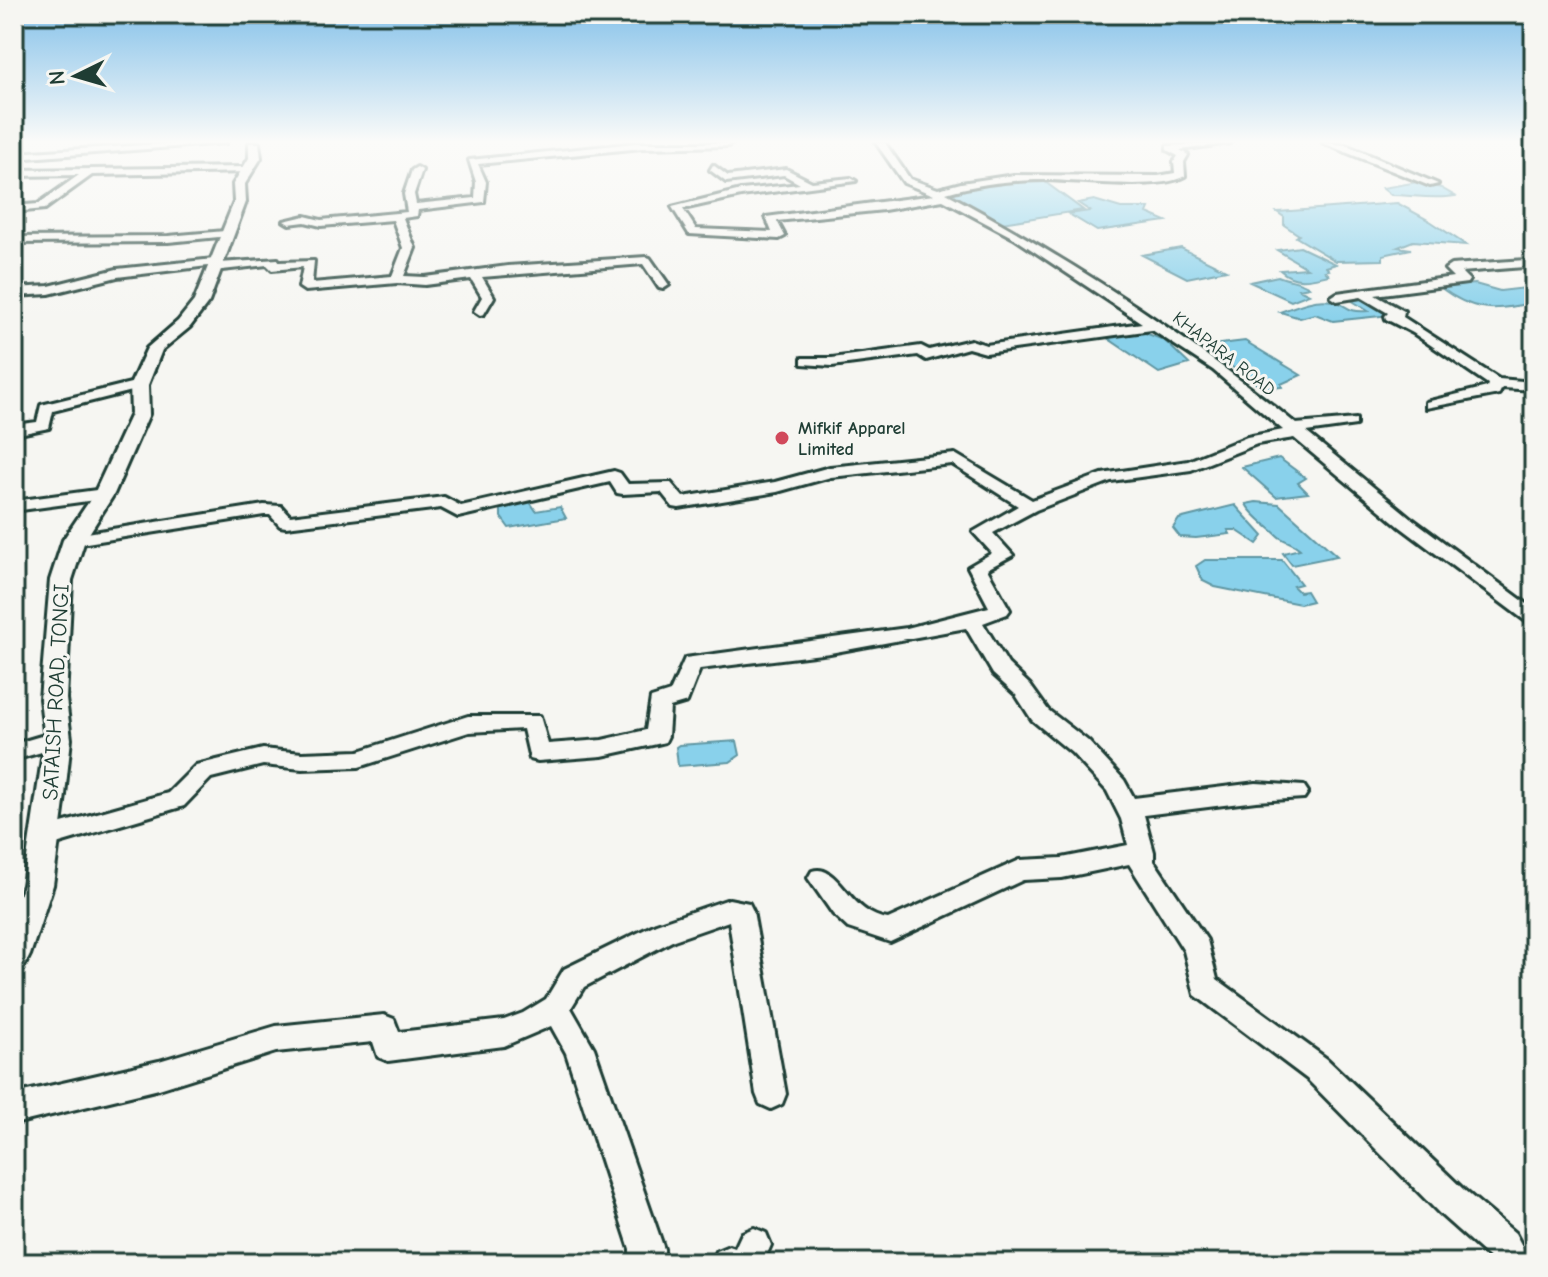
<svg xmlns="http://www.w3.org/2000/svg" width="1548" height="1277" viewBox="0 0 1548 1277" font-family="'Comic Neue',sans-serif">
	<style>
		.water { fill: #89d1eb; stroke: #5f96a2; stroke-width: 2 }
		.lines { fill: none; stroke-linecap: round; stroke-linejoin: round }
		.minor-casing { stroke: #1f3d34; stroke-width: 6 }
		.tertiary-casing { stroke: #1f3d34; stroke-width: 6 }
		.minor { fill: #f6f6f2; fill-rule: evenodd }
		.tertiary { fill: #f6f6f2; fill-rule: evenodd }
		.poi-dot { fill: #d1495b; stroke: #f6f6f2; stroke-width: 3 }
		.labels { text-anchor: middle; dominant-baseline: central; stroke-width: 6; stroke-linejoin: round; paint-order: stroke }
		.far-street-label { font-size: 18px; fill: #1f3d34; stroke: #f6f6f2 }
		.far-poi-label { font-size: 18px; font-weight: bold; fill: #1f3d34; stroke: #f6f6f2; text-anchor: start }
		.street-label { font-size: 22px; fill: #1f3d34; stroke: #f6f6f2 }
	</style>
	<rect width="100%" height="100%" fill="#f6f6f2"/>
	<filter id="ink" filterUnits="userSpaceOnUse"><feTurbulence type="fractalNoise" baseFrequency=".0125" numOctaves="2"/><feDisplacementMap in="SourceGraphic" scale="16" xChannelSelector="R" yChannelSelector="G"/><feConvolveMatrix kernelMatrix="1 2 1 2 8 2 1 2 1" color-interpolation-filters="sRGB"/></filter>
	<g filter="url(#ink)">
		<path class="water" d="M1031 180 1045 182 1083 210 1002 223 940 194 960 187Z
			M1418 182 1441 188 1455 196C1432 200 1413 195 1391 195L1382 188Z
			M1094 200 1121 208H1149L1147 213 1166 221 1097 231 1069 214 1090 211 1078 203Z
			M1397 203 1430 221 1466 245 1413 241 1398 247 1411 249 1383 255V260L1336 261 1296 237 1299 235 1284 225V217L1277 212Z
			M1300 247 1336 264 1326 267 1329 270 1325 271 1329 275C1311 279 1295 284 1280 270L1307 268 1277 250Z
			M1181 248 1226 270 1187 278 1142 255Z
			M1278 276C1289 281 1300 280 1309 287L1299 289 1309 294 1291 301 1250 282Z
			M1475 284 1500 291 1534 287V302C1495 312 1472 312 1440 287Z
			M1368 298 1392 311 1390 315 1333 321 1315 314 1300 318 1280 312C1296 306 1314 298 1332 301 1348 304 1345 313 1368 311L1351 300Z
			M1137 330 1164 340 1189 364 1159 373 1103 335Z
			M1245 341 1301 375 1281 384 1282 387 1264 389 1212 353 1220 351 1212 345Z
			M1279 458 1306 478 1298 483 1308 493 1276 497 1242 467Z
			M528 499 536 511 560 507 566 518 509 528 501 517V507Z
			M1256 502 1279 504 1337 556 1292 565 1283 553 1300 549C1293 542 1283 541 1278 536 1268 526 1252 516 1246 504Z
			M1235 505 1263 536 1257 544 1236 530H1228L1230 534 1196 538 1180 537 1173 528 1179 519Z
			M1205 560H1282L1301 584 1293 586 1299 592 1306 591 1312 601 1300 604 1215 587 1203 581 1196 566Z
			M737 741 740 755 730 762 678 766 676 747 679 745Z"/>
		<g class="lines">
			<g class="minor-casing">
				<path id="minor" d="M178 143H226L14 159V153Z
					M635 143H732L728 146 642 148 478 164 486 182 484 202 418 210 417 216 403 218 415 248 404 276 425 277 508 266 646 257 650 258 669 285 663 289 659 288 643 264 482 277 494 297 484 314 480 315 474 311 482 297 471 279 425 285 397 283 305 291 299 287 303 267 272 270 267 265 213 271 208 266 117 277 49 294 14 296V288L49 286 117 269 214 259 219 263 278 259 279 262 314 261 312 283 392 276 403 248 393 220 321 226 305 222 289 224 284 221 305 216 321 220 407 212 404 194 412 170 417 167 422 170 414 194 416 204 475 198 476 182 469 160Z
					M876 143H885L910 179 938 189 961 183 1014 175 1158 176 1175 173 1174 162 1178 156 1167 150V146L1230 143 1180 150 1188 155 1184 162 1185 176C1159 191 1077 180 1044 180 1010 180 978 184 946 193 1071 260 1187 335 1296 424L1356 419V425L1306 432 1411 518 1534 609V624L1527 622 1399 526 1294 438 1257 444 1191 470 1111 481 1036 510 993 533 1013 555 987 569 1010 610 1007 614 983 623 1008 664 1030 685 1048 710 1088 741 1124 780 1134 798 1256 783 1304 786 1308 792 1304 798 1256 801 1144 815 1154 852V861L1207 940 1217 979 1327 1059 1464 1190 1515 1233 1531 1263H1495L1440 1214 1307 1079 1195 995 1184 951 1129 864 1062 878 1023 880 890 942 848 928 833 914 808 878 812 871C839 862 848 914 888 919L1020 860 1062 858 1128 845 1121 819 1107 791 1072 753 1032 720 1016 695 993 674 966 628 830 653 700 669 687 702 670 707 668 736 665 742 657 744 602 756 538 761 530 759 523 729 469 732 359 767 302 769 263 765 211 778 184 806 46 847 37 844 34 837 37 830 168 793 196 765 263 749 302 753 359 751 468 716H540L548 744 602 740 646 730 651 698 670 692 685 658 907 628 989 607 968 567 992 553 973 532 1018 506 952 464 831 477 777 492 679 508 673 507 661 492 623 494 617 493 610 482 458 517 441 508 286 527 280 526 270 515H264L74 545 65 540 68 536 264 505 281 506 290 516 444 497 461 506 614 471 620 473 628 484 671 483 683 497 775 482 830 467 955 454 1032 500 1102 474 1188 461 1247 437 1283 430 1213 370 1152 330 986 353 968 348 926 360 918 355 832 366 802 364V358H832L921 346 929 350 971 340 986 345 1142 323 1014 238 943 200 884 210 777 221 785 236 779 239 689 234 672 207 741 190 800 184 784 175 726 182 710 170 713 165 728 176 786 169 812 182 851 178 856 181 741 196 683 209 696 229 772 232 766 217 934 195 904 183Z
					M1323 143 1346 145 1438 184 1430 186Z
					M247 167 250 172 92 175 45 209 14 212V206L38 204 79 175 14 176V170Z
					M225 231 229 232V236L168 242 14 243V237L168 236Z
					M1526 260 1534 262V271L1524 267 1461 272 1469 280 1467 283 1375 295 1404 311 1403 317 1499 379 1534 382V390L1502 388 1499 394 1426 408V402L1487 387 1488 384 1413 333 1386 319 1385 316 1388 313 1361 297 1337 301 1331 297 1337 293 1453 277 1445 269 1451 265Z
					M139 381 146 385 144 388 53 411 49 428 14 435V425L37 422 41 405Z
					M104 489 110 490 112 494 110 498 14 511V501Z
					M58 731 66 733 69 739 66 745 14 760V744Z
					M729 899 749 903 753 911 786 1094 782 1104 771 1109 760 1104 756 1094 729 921 674 940 584 987 571 1008 594 1048 664 1249V1263H630V1249L566 1053 551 1026 504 1046 388 1061 378 1057 373 1042 276 1052 159 1089 14 1124V1094L159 1061 276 1026 384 1015 394 1019 399 1032 504 1020 523 1013 546 999 564 969 656 924Z
					M754 1228 766 1233 771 1245 763 1263H712L717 1251 729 1246 735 1248 742 1233Z"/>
			</g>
			<g class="tertiary-casing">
				<path id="tertiary" d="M249 143H259L261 158 245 184 246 202 209 302 190 327 162 350 148 385 149 414 114 494 85 540 72 580 66 699 71 739 65 795 53 885 30 955 25 965 14 969V909L23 885 45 739 40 699 50 580 63 540 94 494 131 414 130 385 147 348 178 321 194 301 234 202 233 184 249 158Z"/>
			</g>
			<use href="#minor" class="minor"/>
			<use href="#tertiary" class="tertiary"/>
		</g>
	</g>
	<linearGradient id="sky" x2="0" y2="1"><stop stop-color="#82c0e9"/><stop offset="0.44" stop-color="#fbfbf9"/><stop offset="1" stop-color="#fbfbf9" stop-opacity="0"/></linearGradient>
	<rect width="1548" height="322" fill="url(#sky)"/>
	<circle class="poi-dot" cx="782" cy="438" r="8"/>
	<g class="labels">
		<g class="far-street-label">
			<text transform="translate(1224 354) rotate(38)">KHAPARA ROAD</text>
		</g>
		<g class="far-poi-label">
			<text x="798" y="428">Mifkif Apparel<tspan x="798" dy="21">Limited</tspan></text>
		</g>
		<g class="street-label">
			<text transform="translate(56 692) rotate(-87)">SATAISH ROAD, TONGI</text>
		</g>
	</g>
	<rect width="1548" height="1277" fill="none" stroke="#f6f6f2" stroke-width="48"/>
	<rect x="24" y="24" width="1500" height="1229" fill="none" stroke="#1f3d34" stroke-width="3" filter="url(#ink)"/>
	<g transform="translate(76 76) rotate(265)" stroke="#f6f6f2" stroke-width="6" paint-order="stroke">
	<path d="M0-6L14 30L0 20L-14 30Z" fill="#1f3d34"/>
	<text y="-12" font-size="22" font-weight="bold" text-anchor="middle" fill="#1f3d34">N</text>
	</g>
</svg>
